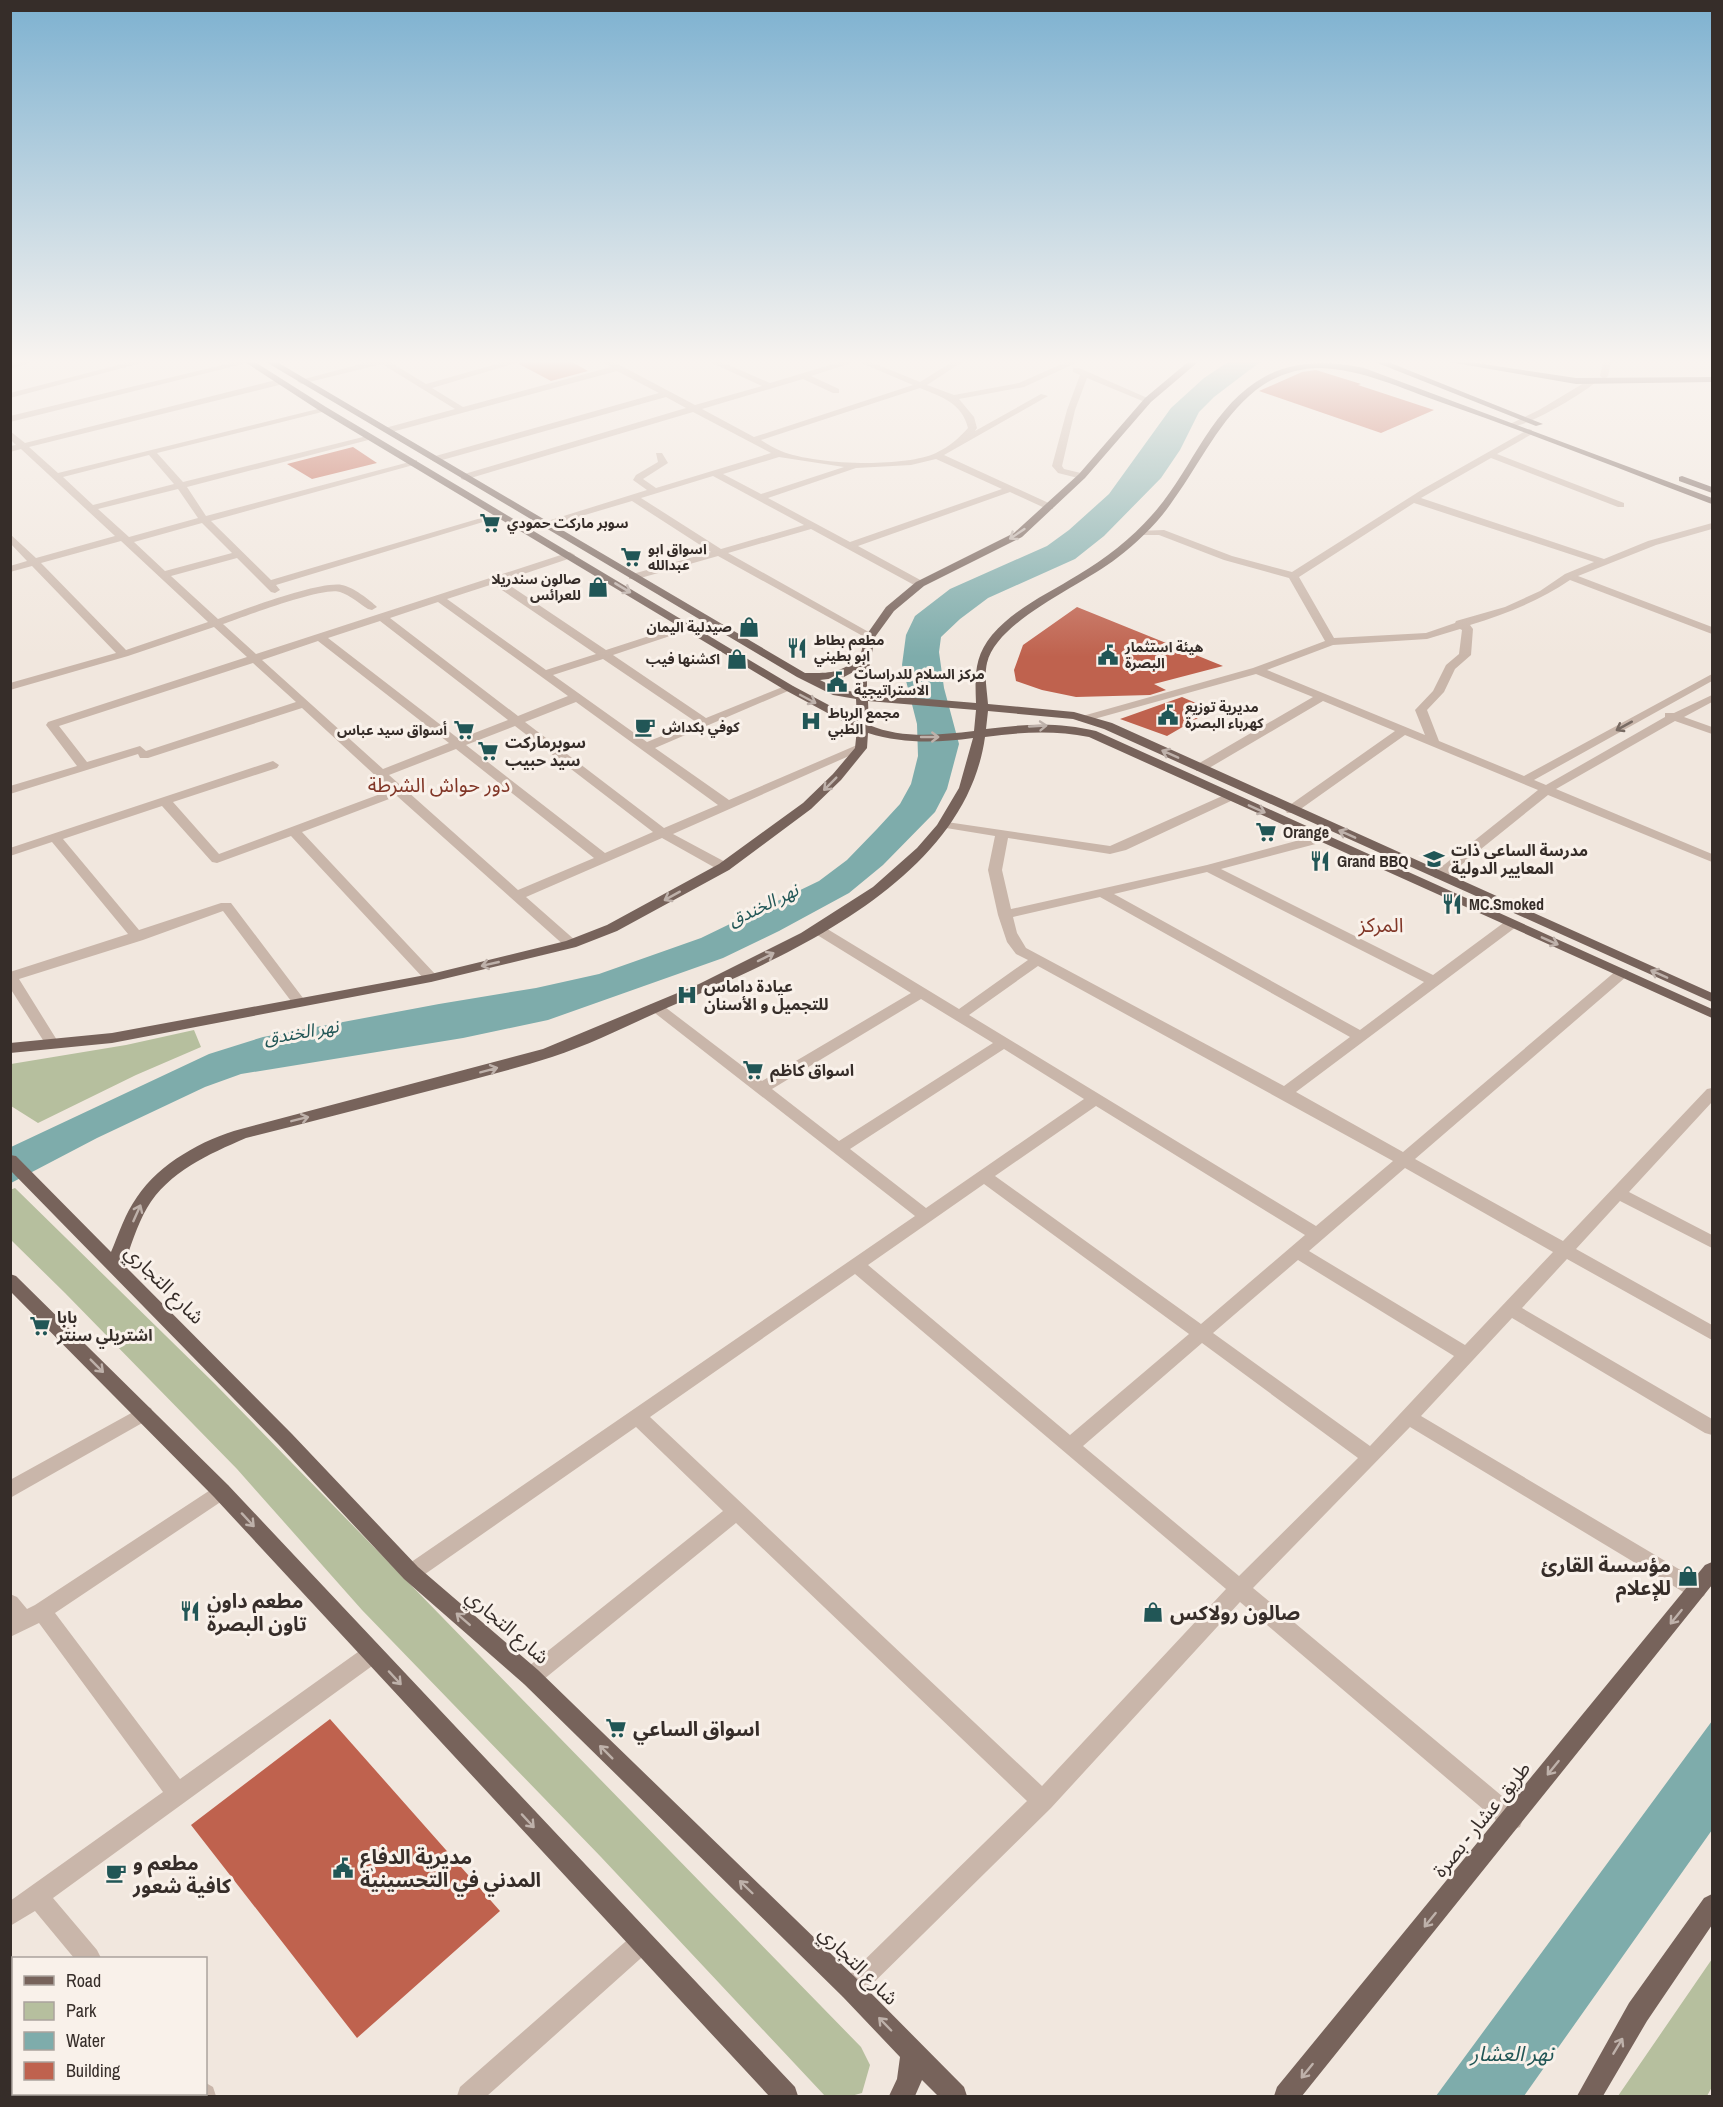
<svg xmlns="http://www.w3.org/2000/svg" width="1723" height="2107" viewBox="0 0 1723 2107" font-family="'Archivo Narrow','Noto Sans Arabic',sans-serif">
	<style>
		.green { fill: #b6bf9e }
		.water { fill: #7eacab }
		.building { fill: #bf624e }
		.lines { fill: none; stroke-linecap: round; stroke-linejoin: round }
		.minor { fill: #c9b6aa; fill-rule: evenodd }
		.major { fill: #77635b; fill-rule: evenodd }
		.oneway { stroke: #beb1aa }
		.oneway2 { stroke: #786b63 }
		.labels { text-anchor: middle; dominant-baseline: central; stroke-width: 6; stroke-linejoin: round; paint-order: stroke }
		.far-poi-label { font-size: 14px; font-weight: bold; fill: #362d29; stroke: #f9f1ea; text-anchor: start }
		.poi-label { font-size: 16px; font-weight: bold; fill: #362d29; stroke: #f9f1ea; text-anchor: start }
		.water-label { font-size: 18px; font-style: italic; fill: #215656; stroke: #f9f1ea }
		.quarter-label { font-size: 20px; fill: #813627; stroke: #f9f1ea }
		.near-street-label { font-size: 20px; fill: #362d29; stroke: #f9f1ea }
		.near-poi-label { font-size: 20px; font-weight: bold; fill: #362d29; stroke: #f9f1ea; text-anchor: start }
		.near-water-label { font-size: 21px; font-style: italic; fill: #215656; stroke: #f9f1ea }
	</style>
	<rect width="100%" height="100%" fill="#f1e7de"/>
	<path class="green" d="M194 1030 201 1047 136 1075 38 1123 11 1106V1064L126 1045Z
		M15 1188 215 1384 861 2047 870 2065 862 2093 851 2096H825L601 1857 362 1610 237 1469 65 1293 11 1240 10 1190Z
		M1712 1959V2087L1707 2096H1618Z"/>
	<path class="water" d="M1228 362H1260L1214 397 1199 412 1180 450 1161 478 1104 536 1075 559 988 598 960 619 941 637 939 652 944 688 959 744 947 789 935 812 883 865 849 893 779 931 723 958 548 1020 463 1038 241 1074 205 1087 97 1138 11 1183V1147L209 1054 263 1037 439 1004 536 988 599 974 701 938 819 881 847 860 877 829 900 804 911 784 918 756 917 724 902 665 906 635 915 616 950 589 1047 546 1069 530 1109 494 1171 408 1204 378Z
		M1712 1721V1830L1524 2096H1436Z"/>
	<path class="building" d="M521 362H572L588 371 551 381 519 364Z
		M1316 370 1361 384 1358 385 1434 410 1381 433 1259 391 1302 372Z
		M353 447 377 463 312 479 287 464Z
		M1077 607 1223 666 1154 684 1166 690 1150 695 1076 697 1042 690 1016 681 1014 670 1023 645Z
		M1182 697 1212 710 1167 736 1120 719Z
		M330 1719 500 1911 357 2038 191 1825Z"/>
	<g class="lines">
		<path class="minor" d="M17 362H32L10 369V364Z
			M130 362H145L10 398V393Z
			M235 362H251L10 422V416Z
			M368 362H390L426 384 504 362H519L432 388 463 407 611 367 603 362H614L695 405 762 386 710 362H722L770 383 840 362H854L811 376 839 389V393H833L803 379 702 409 754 437 913 385 859 362H871L920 382 952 362H962L927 385 954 395 1019 383 1066 362H1078L1024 387 959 399 974 417 977 428 975 431 1041 394 1048 396 944 455 1053 505V509H1047L1010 492 858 546 924 582V586H916L811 529 728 553 874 635V639L870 640 718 556 637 579H629V575L711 552 632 501 531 531 522 529 647 490 633 480 636 475 658 462 656 453H662L668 463 643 479 656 488 771 453 693 412 464 480 461 479V475L686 408 666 397 435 462 430 459 432 457 659 393 617 371 388 433 384 430 385 428 455 409 382 364 301 384 297 381ZM920 388C942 397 962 403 968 428 958 439 950 446 936 453 903 468 815 465 781 451 774 448 767 444 761 440ZM779 457 844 467 761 494 723 474ZM936 459 1002 489 850 542 768 498 856 468 911 465ZM713 476 804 525 721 549 641 498Z
			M1480 362H1488V363L1484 366Z
			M1603 362H1611L1608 376 1604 379 1600 376Z
			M1073 368H1079L1152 400 1145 402 1087 378 1075 410 1062 466 1064 469 1085 474V478L1082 479 1058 473 1052 466 1067 410 1080 375 1073 372Z
			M280 379 283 380V384L29 447 58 473 326 407V411L157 453 183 482 371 435 376 438 187 487 206 516 417 460V464L211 521 271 580 498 513 506 515 276 585 280 590 275 593 271 592 237 558 171 576 218 619C243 610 319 581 342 585 353 587 370 600 377 607L372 610 368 609C360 604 350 595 340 592 324 586 243 617 223 624L256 654 570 552 575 555 574 557 503 581 606 650 683 625H691V629L613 655 706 718 785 686H793L795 688 655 748 729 800 857 745 861 744 867 748 673 834 729 864 731 867 729 870H719L662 838 526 897 576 941 578 944 571 948 566 947 397 796 302 832 436 975 438 978 431 982 426 981 291 836 217 863 212 862 162 806 63 839 139 930 221 903H231L306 1002 304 1005H294L223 911 143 940 19 979 60 1045 58 1048H48L10 988V972L128 934 52 842 10 856V848L273 761 279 765 277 768 173 802 219 854 391 790 302 708 148 758H140L138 754 10 794V786L77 766 46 725 48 722 247 657 214 627 128 656 10 690V683L116 653 32 566 10 572V566L27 561 10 543V534L36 558 115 536 21 449 10 452V446L16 445 10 439V431L25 443ZM149 455 174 484 93 505 63 477ZM178 489 198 518 129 537 98 509ZM202 523 232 553 165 571 134 542ZM121 541 208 622 126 650 41 563ZM493 584 596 654 546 670 447 599ZM438 602 568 696 518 716 390 618ZM380 621 508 720 459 739 328 638ZM318 641 449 743 383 769 262 660ZM603 659 696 722 647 742 553 675ZM253 663 296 702 146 751 140 746 87 762 59 726ZM576 702 718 805 664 828 525 722ZM515 726 653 832 605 853 466 745ZM456 749 594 858 518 890 389 775Z
			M1589 380 1596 382C1585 392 1519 433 1508 425L1539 410Z
			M1529 429 1532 430V434L1497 454 1624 503V507H1618L1491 458 1421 498 1604 559 1648 541 1712 523V529L1656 545 1578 576 1712 627V634L1570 580C1539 601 1506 614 1470 625L1473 629 1471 655 1455 669 1444 692 1427 710 1439 741 1524 776 1712 674V681L1534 780 1546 785 1665 717V713H1674L1712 695V702L1684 717 1712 727V734L1675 721 1556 789 1712 854V862L1548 795 1445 878H1435L1433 875 1435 872 1538 790 1405 735 1295 813H1287L1285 810 1287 807 1395 731 1323 701 1204 771H1196V765L1313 697 1256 674 1087 721H1079L1077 719 1079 717 1253 668 1325 641 1289 578 1224 560 1159 535H1137V531L1164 530 1232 556 1292 572 1423 489ZM1414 503 1594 562 1565 574 1540 591 1505 607 1456 621 1455 623 1426 633 1334 638 1299 577ZM1460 629 1462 630 1459 654 1446 665 1433 691 1415 710 1425 735 1267 670 1333 645 1427 639Z
			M1229 793 1235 797 1233 800 1126 850 1110 854 1008 838 1002 870 1011 909 1207 865 1322 834 1328 838 1327 841 1221 869 1433 975 1506 921H1516L1518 924 1516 927 1296 1092 1403 1152 1617 970H1627L1629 973 1627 976 1415 1159 1563 1241 1707 1089 1712 1088V1102L1629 1192 1712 1235V1248L1620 1201 1576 1249 1712 1325V1340L1567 1259 1522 1308 1712 1419V1435L1705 1433 1512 1318 1421 1416 1704 1584 1707 1590 1704 1596 1697 1599 1690 1596 1410 1427 1253 1588 1520 1811 1523 1819 1520 1827 1512 1830 1504 1827 1240 1602 1051 1808 859 1997 851 2001 843 1997 839 1989 843 1981 1027 1801 736 1523 538 1684 531 1686 524 1684 520 1677 524 1670 723 1511 636 1427 418 1579 411 1582 404 1579 401 1573 404 1567 915 1216 651 1010 649 1007 651 1004H661L762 1081 911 993 814 933 812 930 814 927H824L959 1009 1028 960 1016 954 1007 942 998 915 988 870 995 836 940 827 939 824 940 821 1110 846ZM1207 872 1424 982 1360 1030 1114 894ZM1100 897 1350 1037 1284 1086 1026 948 1017 933 1013 917ZM1038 966 1393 1161 1316 1226 969 1015ZM921 999 993 1043 839 1141 772 1089ZM1004 1049 1084 1099 926 1208 850 1149ZM1096 1106 1305 1235 1201 1324 995 1176ZM1405 1168 1553 1252 1465 1345 1309 1251ZM984 1184 1189 1334 1070 1435 868 1265ZM1298 1260 1454 1356 1370 1446 1213 1333ZM855 1274 1226 1589 1042 1786 650 1417ZM1202 1343 1358 1458 1239 1576 1083 1446Z
			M144 1406 151 1408 153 1413 151 1418 10 1498V1480Z
			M221 1483 228 1485 231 1491 228 1497 55 1613 180 1779 365 1647 372 1645 379 1647 382 1654 379 1661 53 1898 97 1950 101 1958H74L35 1911 10 1926V1901L163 1792 39 1623 10 1637V1594L17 1597 27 1609 35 1605Z
			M641 1931 649 1935 653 1943 649 1951 487 2096H457L460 2087 633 1935Z
			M206 2083 213 2087 216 2096H190L189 2094H206Z"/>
		<path class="major" d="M245 362H255L326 407 793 686 857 720 856 699 833 695 797 677 266 362H277L805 673C830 673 839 674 860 657L865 637 886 607 916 582 1014 533 1079 474 1145 398 1188 362H1198L1151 402 1085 478 1022 537 924 586 894 611 875 637 867 679V694L976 703C975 676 974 657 992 635 1015 608 1049 593 1078 575 1105 559 1131 539 1152 515 1193 470 1210 406 1266 376 1296 360 1332 361 1364 368L1712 498V504L1709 503C1620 469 1532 434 1443 403 1403 389 1362 369 1320 368 1297 368 1274 376 1256 390 1219 420 1201 462 1174 499 1159 522 1139 541 1117 558 1083 585 997 620 987 663 984 676 987 690 988 704L1074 712 1112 723 1712 993V1002L1104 729 1073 719 988 711 986 729C1024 724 1059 722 1096 731L1712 1009V1018L1089 737C1054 730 1021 732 985 737 965 881 787 956 669 1007 631 1024 592 1044 552 1057 508 1071 462 1082 417 1094 360 1109 303 1124 246 1138 209 1154 168 1172 147 1208 137 1225 131 1246 124 1265L292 1434 418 1567 538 1670 859 1981 964 2087 967 2096H938L922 2080 915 2096H889L897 2079 900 2057 843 1997 524 1684 404 1579 278 1444 10 1170V1155L16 1156 111 1252C119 1233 125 1214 137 1197 159 1164 203 1139 241 1129L543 1049 699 984 801 933 873 887 917 848 937 825 959 788 973 738C938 743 903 744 868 733L867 748 841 780 811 809 729 870 617 931 576 947 431 982 112 1043 10 1053V1043L112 1033 431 974 566 941 607 925 719 864 803 803 833 774 855 748 857 729 785 690 320 411ZM857 670 856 692 840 690 820 680 844 677ZM868 701 976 710 974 731C939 735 902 739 869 725Z
			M1375 362H1388L1543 424 1536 426Z
			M1449 362H1470L1576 378 1712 377V382L1576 384Z
			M1682 476 1712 487V493L1679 481V477Z
			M10 1274 16 1276 228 1485 795 2087 798 2096H769L214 1497 10 1291Z
			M1712 1562V1585L1302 2096H1274L1277 2087 1705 1565Z
			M1712 1894V1925L1647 2021 1603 2096H1577L1629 2003 1704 1898Z"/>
	</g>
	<defs><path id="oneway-shaft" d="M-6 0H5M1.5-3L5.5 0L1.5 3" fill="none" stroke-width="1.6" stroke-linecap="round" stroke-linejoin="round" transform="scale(1.5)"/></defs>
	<g class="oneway">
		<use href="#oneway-shaft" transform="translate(1017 534) rotate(146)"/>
		<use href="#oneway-shaft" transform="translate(623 588) rotate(31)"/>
		<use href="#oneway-shaft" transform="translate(808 699) rotate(28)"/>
		<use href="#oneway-shaft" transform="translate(1038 726) rotate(-3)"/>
		<use href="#oneway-shaft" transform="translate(930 737)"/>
		<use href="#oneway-shaft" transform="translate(1170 754) rotate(-156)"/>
		<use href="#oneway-shaft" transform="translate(830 784) rotate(135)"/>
		<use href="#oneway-shaft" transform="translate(1257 809) rotate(24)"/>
		<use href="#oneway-shaft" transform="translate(1347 834) rotate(-156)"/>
		<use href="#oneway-shaft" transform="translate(672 896) rotate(151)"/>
		<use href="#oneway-shaft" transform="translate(1550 941) rotate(24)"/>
		<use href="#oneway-shaft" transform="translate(766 957) rotate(-27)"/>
		<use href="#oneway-shaft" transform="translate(490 964) rotate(167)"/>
		<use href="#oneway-shaft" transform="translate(1659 974) rotate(-156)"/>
		<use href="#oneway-shaft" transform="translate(489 1070) rotate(-15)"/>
		<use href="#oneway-shaft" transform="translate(300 1119) rotate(-14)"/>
		<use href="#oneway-shaft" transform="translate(137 1213) rotate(-66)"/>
		<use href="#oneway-shaft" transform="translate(97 1366) rotate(45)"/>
		<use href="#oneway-shaft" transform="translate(248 1520) rotate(47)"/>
		<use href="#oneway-shaft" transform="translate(1676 1617) rotate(129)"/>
		<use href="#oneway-shaft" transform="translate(463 1619) rotate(-139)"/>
		<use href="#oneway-shaft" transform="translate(395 1678) rotate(47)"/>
		<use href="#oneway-shaft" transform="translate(606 1752) rotate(-135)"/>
		<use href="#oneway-shaft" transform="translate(1553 1768) rotate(129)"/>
		<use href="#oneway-shaft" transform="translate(528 1821) rotate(47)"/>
		<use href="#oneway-shaft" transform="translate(746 1887) rotate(-136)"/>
		<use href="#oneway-shaft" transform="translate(1430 1920) rotate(129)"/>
		<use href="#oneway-shaft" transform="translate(885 2024) rotate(-134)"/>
		<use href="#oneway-shaft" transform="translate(1618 2046) rotate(-59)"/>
		<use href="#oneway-shaft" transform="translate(1307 2071) rotate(129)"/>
	</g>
	<use class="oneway2" href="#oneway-shaft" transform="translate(1624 726) rotate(151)"/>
	<linearGradient id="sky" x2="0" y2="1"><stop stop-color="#7db1d0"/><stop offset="0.55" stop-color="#f9f4f0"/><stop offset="1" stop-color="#f9f4f0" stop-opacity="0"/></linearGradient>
	<rect width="1723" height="657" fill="url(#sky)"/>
	<defs>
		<g id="supermarket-bare" transform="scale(1.62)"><path d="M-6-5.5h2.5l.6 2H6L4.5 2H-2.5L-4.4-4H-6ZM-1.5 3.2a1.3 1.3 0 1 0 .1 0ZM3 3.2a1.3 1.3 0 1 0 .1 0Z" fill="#215656" stroke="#f9f1ea" stroke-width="2.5" paint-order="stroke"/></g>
		<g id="shop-bare" transform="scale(1.62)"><path d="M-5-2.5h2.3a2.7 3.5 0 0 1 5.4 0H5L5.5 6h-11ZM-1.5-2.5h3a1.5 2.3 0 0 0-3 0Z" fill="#215656" stroke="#f9f1ea" stroke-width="2.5" paint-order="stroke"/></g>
		<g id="restaurant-bare" transform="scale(1.62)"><path d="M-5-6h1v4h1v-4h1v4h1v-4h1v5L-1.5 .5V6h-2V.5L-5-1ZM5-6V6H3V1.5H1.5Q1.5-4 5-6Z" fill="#215656" stroke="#f9f1ea" stroke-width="2.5" paint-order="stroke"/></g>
		<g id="civic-bare" transform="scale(1.62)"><path d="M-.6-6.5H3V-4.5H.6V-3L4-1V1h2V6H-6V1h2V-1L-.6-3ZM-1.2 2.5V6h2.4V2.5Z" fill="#215656" stroke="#f9f1ea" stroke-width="2.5" paint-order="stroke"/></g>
		<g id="hospital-bare" transform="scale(1.62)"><path d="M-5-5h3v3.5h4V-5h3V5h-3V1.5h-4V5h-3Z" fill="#215656" stroke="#f9f1ea" stroke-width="2.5" paint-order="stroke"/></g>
		<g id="cafe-bare" transform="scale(1.62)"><path d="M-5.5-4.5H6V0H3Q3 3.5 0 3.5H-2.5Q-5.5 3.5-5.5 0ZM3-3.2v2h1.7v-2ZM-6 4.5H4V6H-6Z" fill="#215656" stroke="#f9f1ea" stroke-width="2.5" paint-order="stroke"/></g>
		<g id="school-bare" transform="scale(1.62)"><path d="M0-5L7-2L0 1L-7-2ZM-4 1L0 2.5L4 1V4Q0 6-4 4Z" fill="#215656" stroke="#f9f1ea" stroke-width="2.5" paint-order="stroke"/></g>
	</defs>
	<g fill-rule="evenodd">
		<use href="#supermarket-bare" x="490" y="523"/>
		<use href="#supermarket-bare" x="631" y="557"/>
		<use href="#shop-bare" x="598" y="587"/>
		<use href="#shop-bare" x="749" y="627"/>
		<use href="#restaurant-bare" x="797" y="648"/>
		<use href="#civic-bare" x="1108" y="655"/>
		<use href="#shop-bare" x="737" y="659"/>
		<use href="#civic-bare" x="837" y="682"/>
		<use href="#civic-bare" x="1168" y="715"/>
		<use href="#hospital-bare" x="811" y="721"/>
		<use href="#cafe-bare" x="645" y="727"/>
		<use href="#supermarket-bare" x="464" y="730"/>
		<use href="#supermarket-bare" x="488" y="751"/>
		<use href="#supermarket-bare" x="1266" y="832"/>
		<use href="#school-bare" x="1434" y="859"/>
		<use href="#restaurant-bare" x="1320" y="861"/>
		<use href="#restaurant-bare" x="1452" y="904"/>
		<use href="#hospital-bare" x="687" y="995"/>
		<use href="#supermarket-bare" x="753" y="1070"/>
		<use href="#supermarket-bare" x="40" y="1326"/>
		<use href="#shop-bare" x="1688" y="1576"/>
		<use href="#restaurant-bare" x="190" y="1611"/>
		<use href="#shop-bare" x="1153" y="1612"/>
		<use href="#supermarket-bare" x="616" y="1728"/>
		<use href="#civic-bare" x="343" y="1868"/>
		<use href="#cafe-bare" x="116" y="1873"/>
	</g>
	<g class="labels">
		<g class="far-poi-label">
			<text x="507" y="523">سوبر ماركت حمودي</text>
			<text x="648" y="549">اسواق ابو<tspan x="648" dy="16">عبدالله</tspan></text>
			<text x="581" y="579" text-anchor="end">صالون سندريلا<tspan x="581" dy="16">للعرائس</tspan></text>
			<text x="732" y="627" text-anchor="end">صيدلية اليمان</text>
			<text x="814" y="640">مطعم بطاط<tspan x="814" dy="16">ابو بطيني</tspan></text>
			<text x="1125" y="647">هيئة استثمار<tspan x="1125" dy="16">البصرة</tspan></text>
			<text x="720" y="659" text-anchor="end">اكشنها فيب</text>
			<text x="854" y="674">مركز السلام للدراسات<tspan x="854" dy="16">الاستراتيجية</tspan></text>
			<text x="1185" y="707">مديرية توزيع<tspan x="1185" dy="16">كهرباء البصرة</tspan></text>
			<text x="828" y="713">مجمع الرباط<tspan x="828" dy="16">الطبي</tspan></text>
			<text x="662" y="727">كوفي بكداش</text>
			<text x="447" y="730" text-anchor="end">أسواق سيد عباس</text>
		</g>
		<g class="poi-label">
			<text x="505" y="742">سوبرماركت<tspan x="505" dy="18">سيد حبيب</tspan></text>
			<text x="1283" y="832">Orange</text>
			<text x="1451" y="850">مدرسة الساعي ذات<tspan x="1451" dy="18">المعايير الدولية</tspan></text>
			<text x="1337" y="861">Grand BBQ</text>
			<text x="1469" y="904">MC.Smoked</text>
			<text x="704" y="986">عيادة داماس<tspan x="704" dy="18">للتجميل و الأسنان</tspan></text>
			<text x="770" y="1070">اسواق كاظم</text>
			<text x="57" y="1317">بابا<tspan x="57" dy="18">اشتريلي سنتر</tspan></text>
		</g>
		<g class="water-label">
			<text transform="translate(763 905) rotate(-26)">نهر الخندق</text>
			<text transform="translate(301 1032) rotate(-10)">نهر الخندق</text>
		</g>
		<g class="quarter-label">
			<text x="439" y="784">دور حواش الشرطة</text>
			<text x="1381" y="924">المركز</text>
		</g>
		<g class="near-street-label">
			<text transform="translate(165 1284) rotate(45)">شارع التجاري</text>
			<text transform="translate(508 1626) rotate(41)">شارع التجاري</text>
			<text transform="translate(1481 1819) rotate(-51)">طريق عشار - بصرة</text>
			<text transform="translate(859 1965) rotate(45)">شارع التجاري</text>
		</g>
		<g class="near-poi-label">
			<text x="1671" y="1564" text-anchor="end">مؤسسة القارئ<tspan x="1671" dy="23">للإعلام</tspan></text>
			<text x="207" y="1600">مطعم داون<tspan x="207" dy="23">تاون البصرة</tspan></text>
			<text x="1170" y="1612">صالون رولاكس</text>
			<text x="633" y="1728">اسواق الساعي</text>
			<text x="360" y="1856">مديرية الدفاع<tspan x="360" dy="23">المدني في التحسينية</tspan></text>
			<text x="133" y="1862">مطعم و<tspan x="133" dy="23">كافية شعور</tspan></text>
		</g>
		<g class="near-water-label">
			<text x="1512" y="2053">نهر العشار</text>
		</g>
	</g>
	<rect width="1723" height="2107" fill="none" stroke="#362d29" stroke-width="24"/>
	<rect x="12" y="1957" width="195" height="138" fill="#f9f1ea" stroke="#aba39d" stroke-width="1.5"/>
	<rect x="24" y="1976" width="30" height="9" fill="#77635b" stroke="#aba39d" stroke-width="1.5"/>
	<text x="66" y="1987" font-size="18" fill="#362d29">Road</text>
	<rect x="24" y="2002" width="30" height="18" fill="#b6bf9e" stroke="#aba39d" stroke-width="1.5"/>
	<text x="66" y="2017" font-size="18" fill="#362d29">Park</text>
	<rect x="24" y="2032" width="30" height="18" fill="#7eacab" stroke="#aba39d" stroke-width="1.5"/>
	<text x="66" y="2047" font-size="18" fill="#362d29">Water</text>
	<rect x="24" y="2062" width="30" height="18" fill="#bf624e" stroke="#aba39d" stroke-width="1.5"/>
	<text x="66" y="2077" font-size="18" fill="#362d29">Building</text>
</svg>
